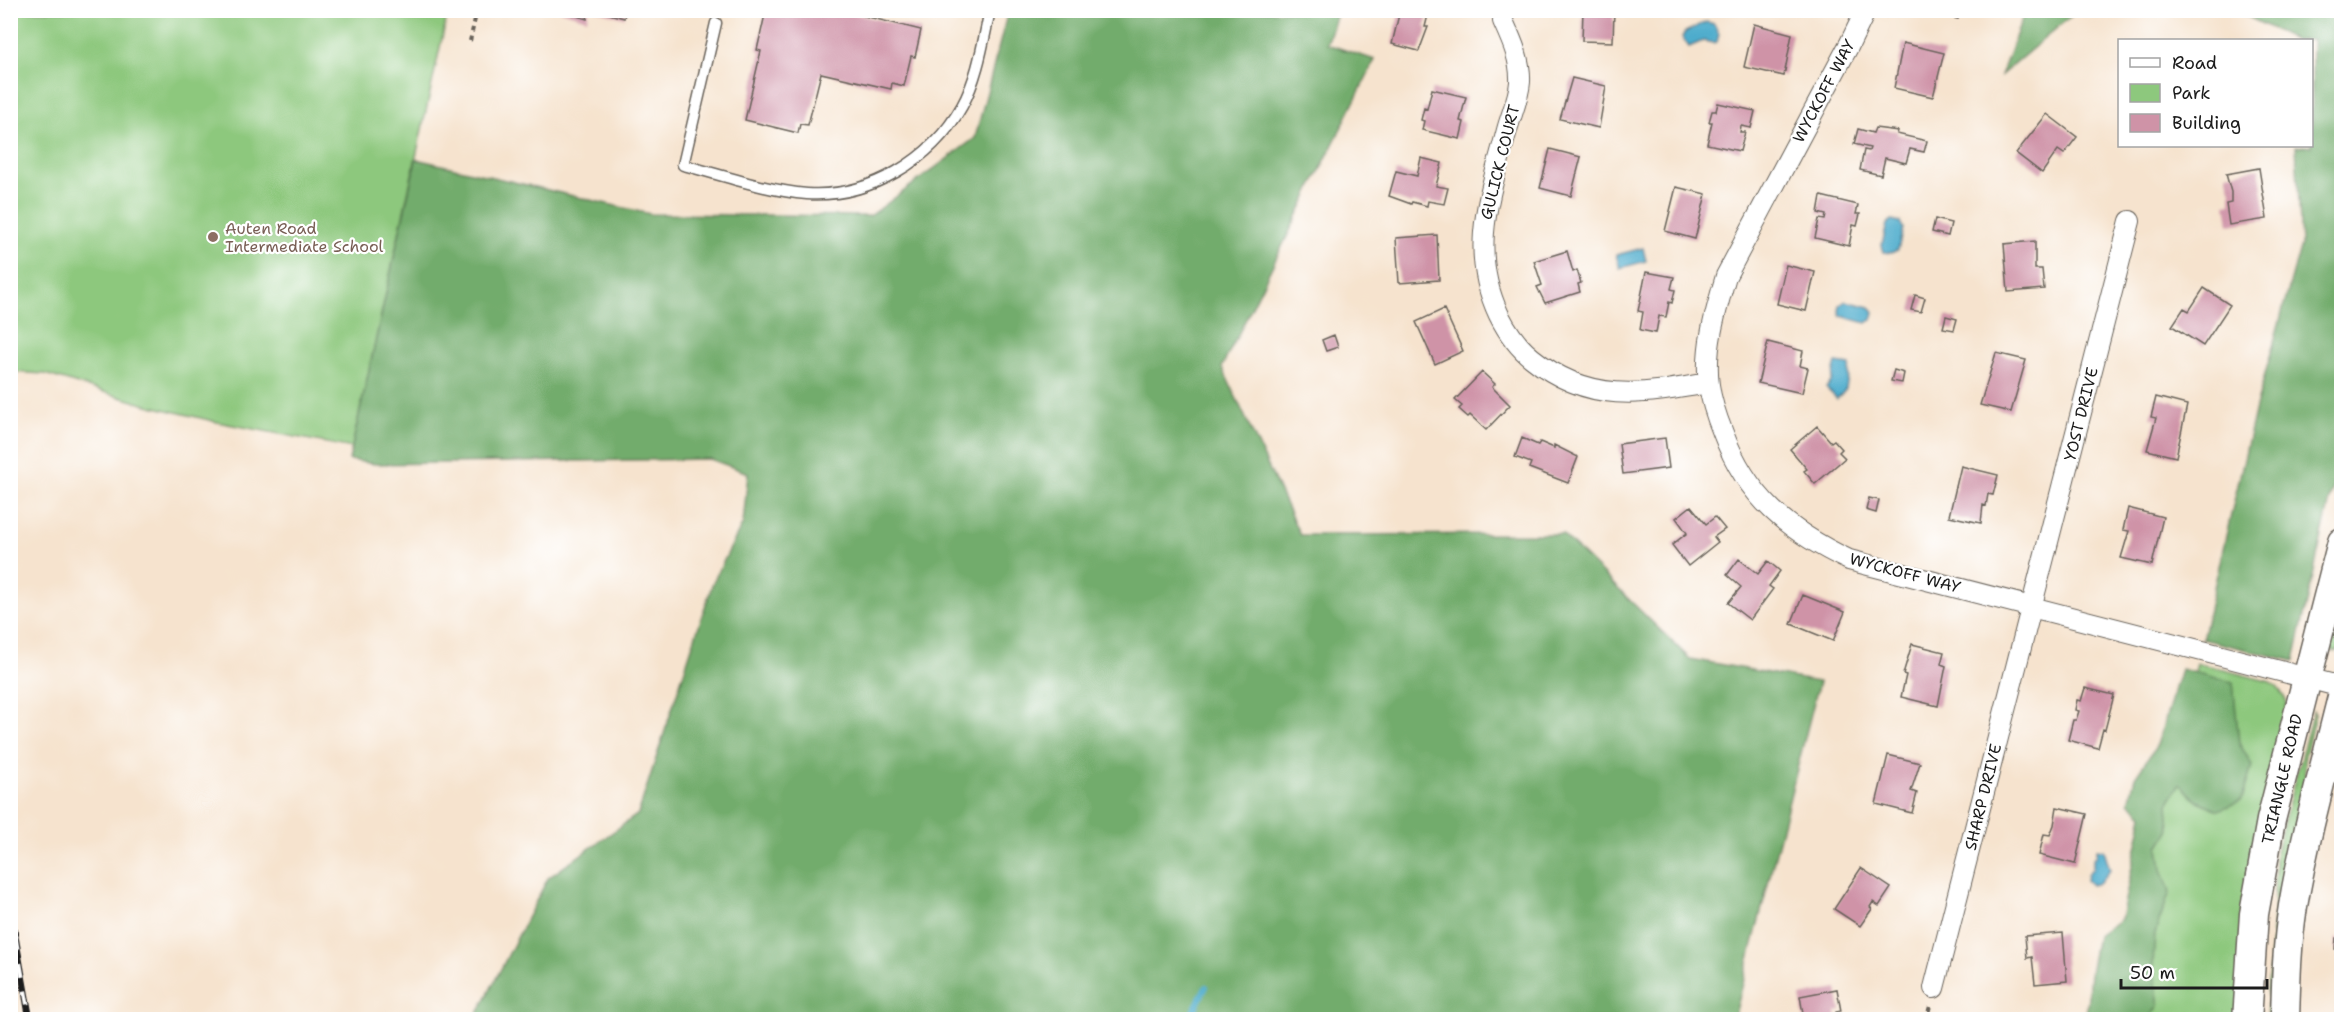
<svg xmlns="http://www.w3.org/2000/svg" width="2352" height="1030" viewBox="0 0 2352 1030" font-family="'Shantell Sans',sans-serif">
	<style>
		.green { fill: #8dc87d; stroke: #54724c; stroke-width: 1.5 }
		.forest { fill: #72ac6c; stroke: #476444; stroke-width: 1.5 }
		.water { fill: #4eaccc; stroke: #356474; stroke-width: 1.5 }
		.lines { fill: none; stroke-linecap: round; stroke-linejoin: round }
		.stream { stroke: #4eaccc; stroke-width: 6 }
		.building { fill: #cf93a7 }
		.lane-casing { stroke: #68625a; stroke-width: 13 }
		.street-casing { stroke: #68625a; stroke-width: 22 }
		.secondary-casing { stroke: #68625a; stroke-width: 31 }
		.path { stroke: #68625a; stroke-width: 4; stroke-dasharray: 4.5 4.5; stroke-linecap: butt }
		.lane { stroke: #fff; stroke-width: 10 }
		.street { stroke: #fff; stroke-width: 20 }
		.secondary { stroke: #fff; stroke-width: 28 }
		.rail-casing { stroke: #1c1c1c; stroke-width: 7 }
		.rail { stroke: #fff; stroke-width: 4.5; stroke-dasharray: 14; stroke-linecap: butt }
		.education-dot { fill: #8d6e63; stroke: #fff; stroke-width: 2 }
		.labels { text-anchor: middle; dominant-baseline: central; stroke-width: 4.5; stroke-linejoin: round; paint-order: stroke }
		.street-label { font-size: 16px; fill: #1c1c1c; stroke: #fff }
		.education-label { font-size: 16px; fill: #785e54; stroke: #fff; text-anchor: start }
	</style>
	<rect width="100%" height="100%" fill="#fff"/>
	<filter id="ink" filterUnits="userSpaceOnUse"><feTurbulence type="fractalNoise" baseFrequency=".0167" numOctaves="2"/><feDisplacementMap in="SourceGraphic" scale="12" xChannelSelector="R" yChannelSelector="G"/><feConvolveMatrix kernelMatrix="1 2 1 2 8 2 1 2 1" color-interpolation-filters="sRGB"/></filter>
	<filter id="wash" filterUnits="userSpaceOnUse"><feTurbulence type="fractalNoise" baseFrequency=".008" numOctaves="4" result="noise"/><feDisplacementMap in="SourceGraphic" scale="24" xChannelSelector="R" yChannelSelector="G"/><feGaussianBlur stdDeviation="1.35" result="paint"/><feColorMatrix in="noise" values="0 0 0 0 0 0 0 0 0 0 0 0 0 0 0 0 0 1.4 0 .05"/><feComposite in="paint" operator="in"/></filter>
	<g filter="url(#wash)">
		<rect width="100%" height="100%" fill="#f6e3ce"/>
		<path class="green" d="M11 11H448L352 448 217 422 143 404 45 374 11 372Z
			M2341 586V650L2334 652 2329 649Z
			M2197 663 2271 682 2278 687 2287 702 2236 1019 2143 1020 2156 847Z
			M2313 711 2315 714 2304 761 2306 789 2275 1019 2267 1020V995L2274 910 2275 855Z"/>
		<path class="forest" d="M1008 11H1338L1327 44 1375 60 1222 367 1300 535 1562 534 1690 659 1819 682 1734 1019H475L548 878 638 814 713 582 743 523 748 473 710 459 375 464 349 460 416 159 650 214 870 216 975 138Z
			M2025 11H2077L2001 75Z
			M2236 11H2341V450L2294 661 2202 639 2256 407 2301 244 2296 146H2312V40H2295Z
			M2181 669 2233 682 2239 743 2252 765 2242 800 2219 810 2197 801 2180 784 2168 804 2170 829 2159 847 2162 869 2170 892 2155 933 2153 964 2159 1006 2149 1019H2086L2090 973 2097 936 2121 919 2143 815 2129 802 2135 777 2157 745Z"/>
		<path class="water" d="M1706 22 1714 24 1719 34 1717 42 1714 43 1703 41 1689 47 1682 37 1685 32Z
			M1892 220 1900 222 1903 228 1898 250 1891 253 1884 252 1882 245 1887 224Z
			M1643 248 1646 261 1620 268 1616 255Z
			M1846 301 1870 307 1874 313 1872 320 1866 323 1841 316 1839 311 1840 305Z
			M1836 363 1850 365 1846 389 1837 399 1826 388 1831 382Z
			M2097 849 2104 850 2110 869 2100 883 2091 885 2086 880 2087 874 2093 868V859L2097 855Z"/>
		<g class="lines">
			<path class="stream" d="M1189 1020 1206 987"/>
		</g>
		<g id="blocks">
			<path class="building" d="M557 10H589L587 19Z
				M595 10H626L624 18Z
				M766 10H840L921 30 915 57 911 56 904 86 892 83 891 89 821 73 808 125 800 124 798 133 745 120 761 51 757 50Z
				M1400 10 1429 11 1425 27H1428L1419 51 1392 44Z
				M1583 10H1614L1613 42 1582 41Z
				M1931 10H1960L1958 19 1931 13Z
				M1754 24 1792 34 1784 76 1744 67Z
				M1903 43 1944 53 1933 97 1894 88Z
				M1572 78 1606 86 1599 128 1560 119Z
				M1432 89 1466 97 1460 121 1464 122 1460 139 1422 130 1424 121 1421 120 1424 108 1427 109Z
				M1718 103 1755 111 1751 128 1741 126 1740 132H1745L1740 151 1707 144 1712 122H1709L1712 111H1716Z
				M2047 114 2077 137 2064 154 2058 150 2042 173 2016 153Z
				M1875 128 1898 131 1897 134 1927 141 1924 152 1910 149 1906 163 1885 158 1881 175 1860 170 1864 150 1869 151 1870 148 1854 144 1858 129 1873 133Z
				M1550 149 1581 157 1571 196 1540 188Z
				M1421 158 1442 163 1436 186 1448 188 1444 204 1428 201 1427 206 1412 202 1411 204 1389 196 1396 171 1417 176Z
				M2259 168 2267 219 2229 225 2226 204 2231 203V192L2226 174Z
				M1676 187 1706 194 1695 239 1665 231Z
				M1821 196 1858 205 1856 214H1860L1857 226 1853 225 1849 246 1815 238 1819 219 1825 220 1826 215 1818 213Z
				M1935 219 1951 223 1948 236 1932 232Z
				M1437 235 1439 280 1399 283 1396 238Z
				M2035 241V269H2042L2044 289 2008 292 2004 244Z
				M1567 251 1573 272 1577 270 1581 283 1578 284 1580 292 1545 303 1537 287 1542 285 1534 261Z
				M1786 265 1815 272 1806 311 1777 304Z
				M1646 272 1674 277 1671 289 1675 290 1672 303 1669 302 1666 317 1659 316 1656 333 1640 330 1643 312 1638 311Z
				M2204 288 2230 305 2203 346 2172 326 2184 308 2189 311Z
				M1915 295 1925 298 1921 312 1911 310Z
				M1444 309 1463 351 1435 364 1416 322Z
				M1946 316 1957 319 1954 330 1943 328Z
				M1334 335 1338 347 1326 351 1322 340Z
				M1768 342 1803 351 1800 366 1808 368 1802 393 1758 383Z
				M1996 353 2026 360 2011 412 1980 405Z
				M1894 370 1904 373 1902 383 1891 381Z
				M1482 372 1495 384 1492 387 1510 405 1486 430 1470 415 1468 417 1459 409 1462 406 1455 400Z
				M2156 397 2187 405 2176 457 2147 450 2156 418 2151 417Z
				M1817 426 1831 442 1834 440 1842 449 1839 452 1845 458 1815 484 1804 471 1807 469 1790 449Z
				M1522 438 1538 445 1540 442 1554 448V445L1578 457 1568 483 1529 468 1531 463 1515 457Z
				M1665 438 1669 468 1623 474 1619 444Z
				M1961 466 1998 475 1993 495 1988 494 1986 506 1983 505 1981 523 1949 516Z
				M1869 498 1879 500 1876 513 1866 510Z
				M1691 506 1706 524 1715 517 1725 529 1714 537 1718 542 1688 566 1672 545 1687 533 1676 518Z
				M2128 508 2163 517 2152 565 2121 558 2129 531 2123 530Z
				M1739 559 1758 574 1768 561 1780 571 1769 586 1773 589 1750 620 1728 603 1741 587 1727 575Z
				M1803 595 1845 612 1833 641 1791 624Z
				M1912 644 1944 652 1941 664 1946 666 1938 706 1901 697 1906 675 1903 674Z
				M2085 688 2114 695 2105 730 2103 729 2098 748 2068 740 2073 720H2076L2079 711 2075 710 2077 700 2081 701Z
				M1888 755 1920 763 1911 791 1917 793 1912 813 1876 804Z
				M2057 807 2087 814 2075 864 2039 855 2044 834 2050 835 2054 825Z
				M1861 868 1891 888 1879 906 1873 902 1870 907 1872 909 1860 926 1834 909Z
				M2063 933 2067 981 2035 984 2032 957 2027 958 2025 936Z
				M2336 938 2342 939V950L2335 949Z
				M1837 989 1841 1011 1836 1012 1837 1020H1804L1800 996Z"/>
		</g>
	</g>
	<g filter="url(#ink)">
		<use href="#blocks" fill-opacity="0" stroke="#68625a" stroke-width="1.5"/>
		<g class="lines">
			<g class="lane-casing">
				<path id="lane" d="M716 23 683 165C722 175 767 191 807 194 869 198 932 160 962 106 978 77 983 42 990 10"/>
			</g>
			<g class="street-casing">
				<path id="street" d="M1866 10 1849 45 1726 276C1716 310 1704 349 1709 385 1711 401 1717 418 1723 433 1747 497 1788 531 1849 560L2342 687
					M1503 21C1512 41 1521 60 1520 82 1519 97 1511 115 1507 130 1490 195 1468 250 1499 315 1507 331 1518 347 1532 358 1589 404 1641 395 1708 383
					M1934 988 2130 221"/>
			</g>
			<g class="secondary-casing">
				<path id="secondary" d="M2247 1020 2254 914 2271 820 2342 542
					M2285 1020C2286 982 2287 943 2293 906 2305 835 2325 766 2342 697"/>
			</g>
			<path class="path" d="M470 41 477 10
				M1926 1020 1930 1006"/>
			<use href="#lane" class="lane"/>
			<use href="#street" class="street"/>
			<use href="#secondary" class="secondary"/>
			<g class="rail-casing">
				<path id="rail" d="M10 908 30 1020"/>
			</g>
			<use href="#rail" class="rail"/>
		</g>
	</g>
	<circle class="education-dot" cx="213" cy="237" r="6"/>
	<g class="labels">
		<g class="street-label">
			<text transform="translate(1824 91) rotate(-62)">WYCKOFF WAY</text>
			<text transform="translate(1500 162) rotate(-76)">GULICK COURT</text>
			<text transform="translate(2081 414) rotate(-76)">YOST DRIVE</text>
			<text transform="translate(1905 573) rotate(15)">WYCKOFF WAY</text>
			<text transform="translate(2282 779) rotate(-77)">TRIANGLE ROAD</text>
			<text transform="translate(1983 797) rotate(-76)">SHARP DRIVE</text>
		</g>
		<g class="education-label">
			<text x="225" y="228">Auten Road<tspan x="225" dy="18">Intermediate School</tspan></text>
		</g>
	</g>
	<rect width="2352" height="1030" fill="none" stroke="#fff" stroke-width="36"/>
	<rect x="2118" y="39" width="195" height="108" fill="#ffffff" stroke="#a4a4a4" stroke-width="1.5"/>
	<rect x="2130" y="58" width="30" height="9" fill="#ffffff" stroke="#a4a4a4" stroke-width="1.5"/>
	<text x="2172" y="69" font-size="18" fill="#1c1c1c">Road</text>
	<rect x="2130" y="84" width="30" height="18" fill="#8dc87d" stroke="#a4a4a4" stroke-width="1.5"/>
	<text x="2172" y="99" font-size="18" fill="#1c1c1c">Park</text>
	<rect x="2130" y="114" width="30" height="18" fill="#cf93a7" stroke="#a4a4a4" stroke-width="1.5"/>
	<text x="2172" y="129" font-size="18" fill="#1c1c1c">Building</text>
	<path d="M2121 979v9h146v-9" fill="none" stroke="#1c1c1c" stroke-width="3"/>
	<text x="2130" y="979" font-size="18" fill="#1c1c1c" stroke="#ffffff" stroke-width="4.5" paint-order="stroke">50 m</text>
</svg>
